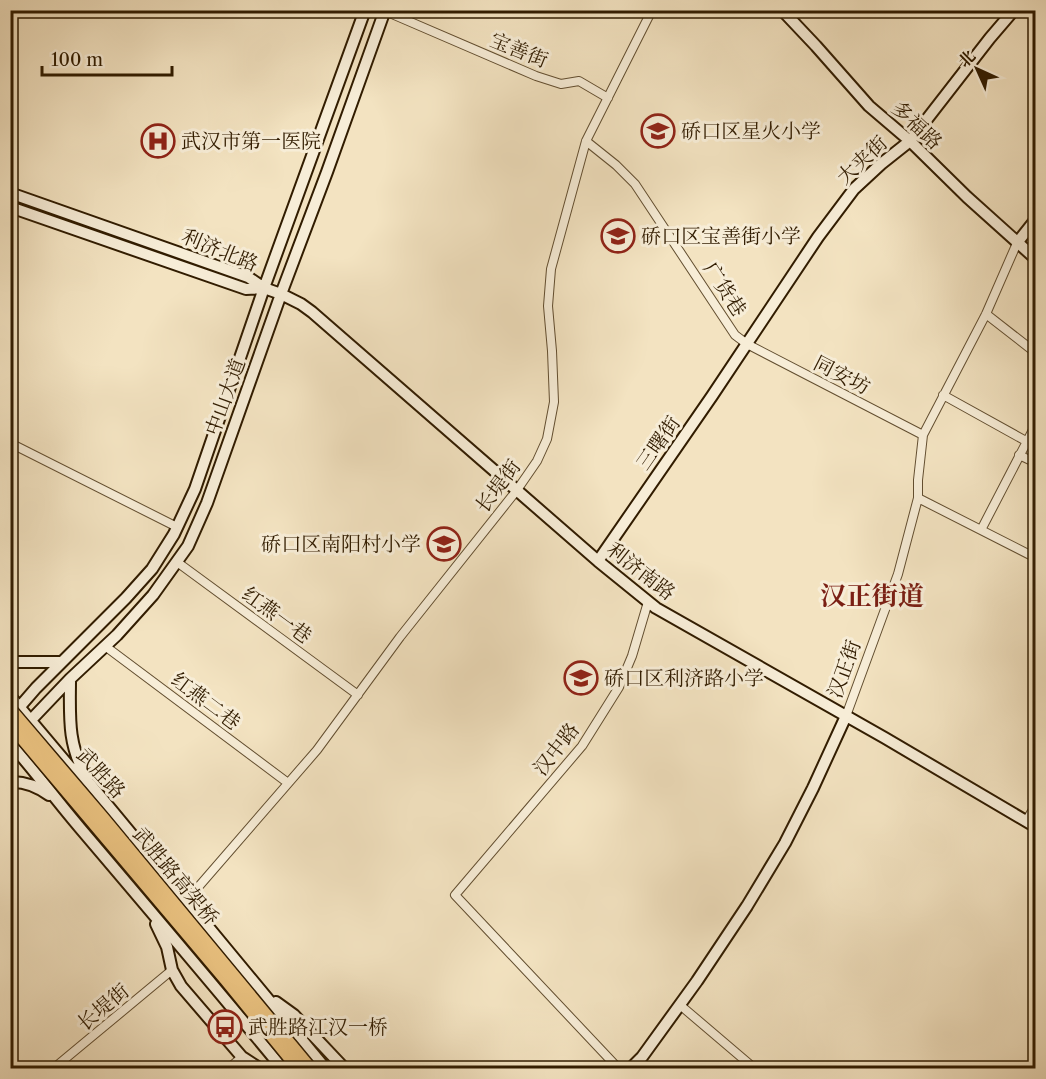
<svg xmlns="http://www.w3.org/2000/svg" width="1046" height="1079" viewBox="0 0 1046 1079" font-family="'Libre Caslon Text','Noto Serif SC',serif">
	<style>
		.lines { fill: none; stroke-linecap: round; stroke-linejoin: round }
		.street-casing { stroke: #624e30; stroke-width: 10 }
		.secondary-casing { stroke: #311c00; stroke-width: 14 }
		.street { stroke: #f7edd7; stroke-width: 8 }
		.secondary { stroke: #f7edd7; stroke-width: 10 }
		.primary-bridge-casing { stroke: #311c00; stroke-width: 15; stroke-linecap: butt }
		.primary-bridge { stroke: #eac280; stroke-width: 12 }
		.labels { text-anchor: middle; dominant-baseline: central; stroke-width: 6; stroke-linejoin: round; paint-order: stroke }
		.street-label { font-size: 20px; fill: #311c00; stroke: #f7edd7 }
		.poi-label { font-size: 20px; fill: #311c00; stroke: #f7edd7; text-anchor: start }
		.district-label { font-size: 26px; font-weight: bold; fill: #7a1f14; stroke: #f7edd7 }
	</style>
	<rect width="100%" height="100%" fill="#f3e3c1"/>
	<filter id="stains"><feTurbulence type="fractalNoise" baseFrequency=".00333" numOctaves="4"/><feColorMatrix values="0 0 0 0 .2 0 0 0 0 .09 0 0 0 0 .02 0 0 0 .5 -.17"/></filter>
	<radialGradient id="worn" r=".72"><stop offset=".6" stop-color="#630" stop-opacity="0"/><stop offset="1" stop-color="#630" stop-opacity=".3"/></radialGradient>
	<g class="lines">
		<g class="street-casing">
			<path id="street" d="M353 10 363 14
				M385 11 536 76 561 84 579 81 608 98
				M586 141 616 165 635 184 735 335 747 344 923 435
				M986 314 1036 353
				M943 395 1026 441
				M10 443 177 527
				M1019 455 1036 463
				M918 498 1036 558
				M981 530 1036 424
				M177 562 358 695
				M105 646 288 783
				M846 716 898 574 918 498V480L923 435 986 314 1017 243
				M1026 821 1036 805
				M187 900 317 750 400 637 517 490 537 461 547 439 554 402 552 351 548 306 551 269 586 141 652 10
				M680 1005 754 1068
				M54 1068 172 970
				M229 1068 242 1057
				M618 1068 455 895 582 746 619 687 632 656 648 602"/>
		</g>
		<g class="secondary-casing">
			<path id="secondary" d="M782 10 816 46 869 106 910 141 967 197 1036 259
				M10 193 248 277 264 288 281 294 301 304 312 312 598 561 656 608 885 738 1036 827
				M10 207 246 289 264 288
				M1017 243 1036 219
				M598 561 712 396 818 237 854 189 881 164 910 141 990 38 1014 10
				M10 662H62
				M70 679C70 715 67 744 86 776
				M10 696 69 766 90 784 325 1068
				M10 718 36 688 126 598 152 569 174 534 195 489 264 288 365 10
				M10 742 70 679 117 635 153 595 188 546 207 503 281 294 327 172 385 10
				M10 743C35 771 56 800 80 828 148 908 216 988 282 1068
				M10 782C25 781 38 787 49 795
				M156 924 167 947 172 970 181 986 242 1057 259 1068
				M276 1002 294 1015 344 1068
				M631 1068 642 1057 697 981 747 906 785 843 813 788 846 716"/>
		</g>
		<use href="#street" class="street"/>
		<use href="#secondary" class="secondary"/>
		<g class="primary-bridge-casing">
			<path id="primary-bridge" d="M10 709 103 818 310 1068
				M10 724 226 980 298 1068"/>
		</g>
		<use href="#primary-bridge" class="primary-bridge"/>
	</g>
	<defs>
		<g id="school-ring" transform="scale(1.725)"><circle r="9.5" fill="#f7edd7" stroke="#8f2418" stroke-width="1.5"/><path d="M0-5L7-2L0 1L-7-2ZM-4 1L0 2.5L4 1V4Q0 6-4 4Z" fill="#8f2418"/></g>
		<g id="hospital-ring" transform="scale(1.725)"><circle r="9.5" fill="#f7edd7" stroke="#8f2418" stroke-width="1.5"/><path d="M-5-5h3v3.5h4V-5h3V5h-3V1.5h-4V5h-3Z" fill="#8f2418"/></g>
		<g id="bus-ring" transform="scale(1.725)"><circle r="9.5" fill="#f7edd7" stroke="#8f2418" stroke-width="1.5"/><path d="M-5-6H5V4H4V6H2V4H-2V6H-4V4H-5ZM-3.5-4V0h7V-4ZM-3.5 1.2v1.5H-2V1.2ZM2 1.2v1.5H3.5V1.2Z" fill="#8f2418"/></g>
	</defs>
	<g fill-rule="evenodd">
		<use href="#school-ring" x="658" y="131"/>
		<use href="#hospital-ring" x="158" y="141"/>
		<use href="#school-ring" x="618" y="236"/>
		<use href="#school-ring" x="444" y="544"/>
		<use href="#school-ring" x="581" y="678"/>
		<use href="#bus-ring" x="225" y="1027"/>
	</g>
	<g class="labels">
		<g class="street-label">
			<text transform="translate(519 50) rotate(22)">宝善街</text>
			<text transform="translate(917 125) rotate(43)">多福路</text>
			<text transform="translate(862 160) rotate(-43)">大夹街</text>
			<text transform="translate(220 250) rotate(22)">利济北路</text>
			<text transform="translate(725 289) rotate(57)">广货巷</text>
			<text transform="translate(842 375) rotate(27)">同安坊</text>
			<text transform="translate(225 397) rotate(-70)">中山大道</text>
			<text transform="translate(658 443) rotate(-55)">三曙街</text>
			<text transform="translate(498 486) rotate(-53)">长堤街</text>
			<text transform="translate(641 571) rotate(38)">利济南路</text>
			<text transform="translate(277 615) rotate(36)">红燕一巷</text>
			<text transform="translate(844 669) rotate(-70)">汉正街</text>
			<text transform="translate(206 701) rotate(37)">红燕二巷</text>
			<text transform="translate(556 749) rotate(-52)">汉中路</text>
			<text transform="translate(101 773) rotate(47)">武胜路</text>
			<text transform="translate(176 876) rotate(50)">武胜路高架桥</text>
			<text transform="translate(103 1007) rotate(-40)">长堤街</text>
		</g>
		<g class="poi-label">
			<text x="681" y="131">硚口区星火小学</text>
			<text x="181" y="141">武汉市第一医院</text>
			<text x="641" y="236">硚口区宝善街小学</text>
			<text x="421" y="544" text-anchor="end">硚口区南阳村小学</text>
			<text x="604" y="678">硚口区利济路小学</text>
			<text x="248" y="1027">武胜路江汉一桥</text>
		</g>
		<g class="district-label">
			<text x="872" y="596">汉正街道</text>
		</g>
	</g>
	<rect width="1046" height="1079" fill="none" stroke="#f3e3c1" stroke-width="36"/>
	<rect x="12" y="12" width="1022" height="1055" fill="none" stroke="#311c00" stroke-width="3"/>
	<rect x="18" y="18" width="1010" height="1043" fill="none" stroke="#311c00" stroke-width="1.5"/>
	<g transform="translate(977 69) rotate(315)" stroke="#f7edd7" stroke-width="4.5" paint-order="stroke">
	<path d="M0-4.5L10 22L0 15L-10 22Z" fill="#311c00"/>
	<text y="-9" font-size="16" font-weight="bold" text-anchor="middle" fill="#311c00">北</text>
	</g>
	<path d="M42 66v9h130v-9" fill="none" stroke="#311c00" stroke-width="3"/>
	<text x="51" y="66" font-size="18" fill="#311c00" stroke="#f7edd7" stroke-width="4.5" paint-order="stroke">100 m</text>
	<rect width="100%" height="100%" filter="url(#stains)"/>
	<rect width="100%" height="100%" fill="url(#worn)"/>
</svg>
